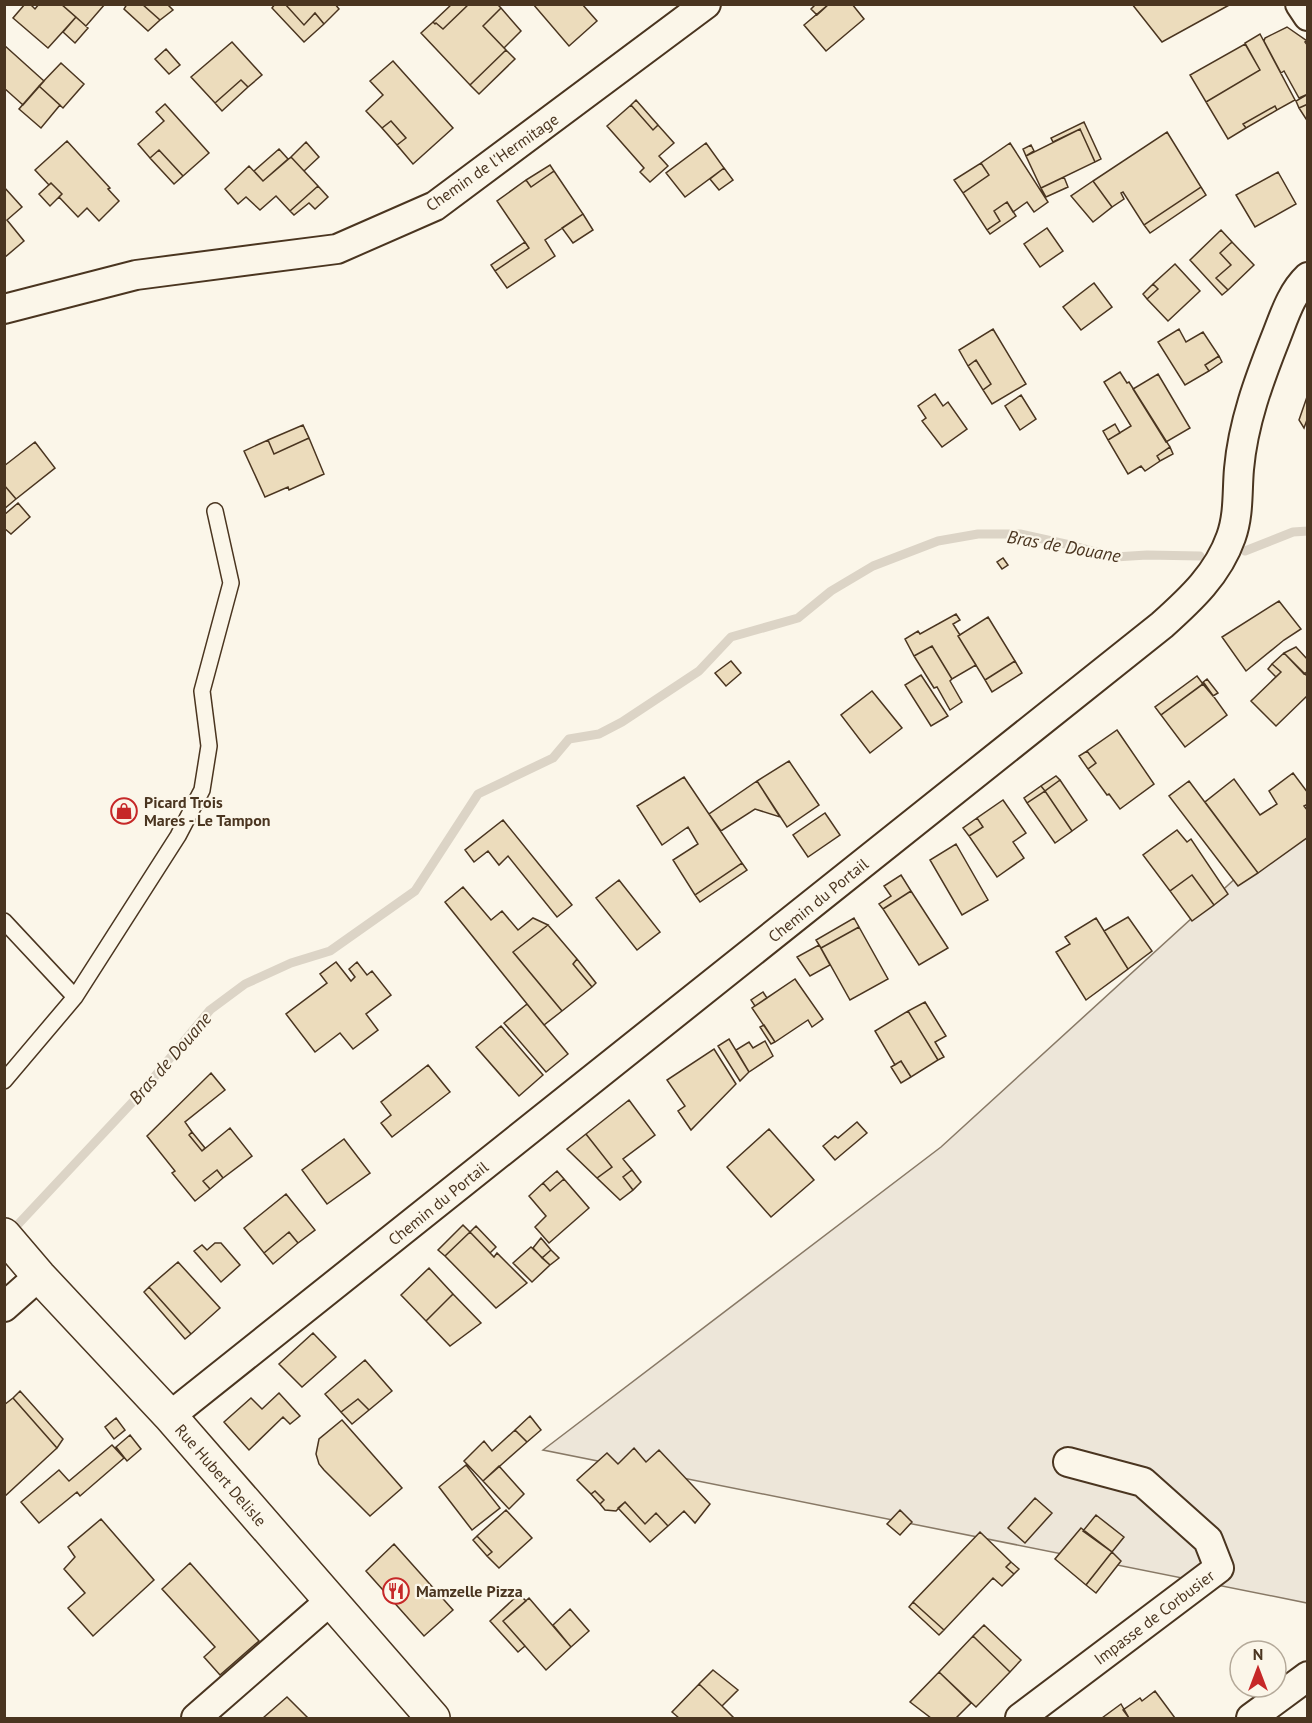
<svg xmlns="http://www.w3.org/2000/svg" width="1312" height="1723" viewBox="0 0 1312 1723" font-family="'PT Sans',sans-serif">
	<style>
		.green { fill: #ede6d9; stroke: #887966; stroke-width: 1.5 }
		.lines { fill: none; stroke-linecap: round; stroke-linejoin: round }
		.stream { stroke: #dcd4c6; stroke-width: 9 }
		.building { fill: #ecdcbc; stroke: #4a3520; stroke-width: 1.5 }
		.lane-casing { stroke: #4a3520; stroke-width: 18 }
		.street-casing { stroke: #4a3520; stroke-width: 32 }
		.secondary-casing { stroke: #4a3520; stroke-width: 36 }
		.lane { stroke: #fbf6e9; stroke-width: 15 }
		.street { stroke: #fbf6e9; stroke-width: 28 }
		.secondary { stroke: #fbf6e9; stroke-width: 33 }
		.labels { text-anchor: middle; dominant-baseline: central; stroke-width: 4.5; stroke-linejoin: round; paint-order: stroke }
		.street-label { font-size: 16px; fill: #4a3520; stroke: #fbf6e9 }
		.poi-label { font-size: 16px; font-weight: bold; fill: #4a3520; stroke: #fbf6e9; text-anchor: start }
		.water-label { font-size: 18px; font-style: italic; fill: #4a3520; stroke: #fbf6e9 }
	</style>
	<rect width="100%" height="100%" fill="#fbf6e9"/>
	<path class="green" d="M1307 813V1603L543 1450 941 1147Z"/>
	<g class="lines">
		<path class="stream" d="M1245 551 1293 532 1308 531
			M9 1234 141 1093 210 1010 245 984 291 963 330 951 415 891 478 794 553 758 569 739 599 734 622 722 699 671 731 637 798 618 831 591 873 566 938 541 978 534H1020L1070 545 1115 557 1147 555 1200 556"/>
	</g>
	<path class="building" d="M25 4H30L35 9 39 4H61L76 17 48 48 13 18Z
		M61 4H105L86 26Z
		M127 4H142L160 20 148 31 124 9Z
		M142 4H167L173 10 160 20Z
		M275 4H285L304 25 315 13 324 24 304 42 272 8Z
		M285 4H335L339 9 324 24 315 13 304 25Z
		M452 4H469L443 29 436 23 435 24 433 22Z
		M469 4H497L501 8 483 26 506 50 470 85 421 33 433 22 435 24 436 23 443 29Z
		M533 4H582L597 21 569 46Z
		M816 4H829L817 15 811 9Z
		M829 4H852L864 19 826 51 804 25Z
		M1132 4H1231L1162 42Z
		M501 8 521 31 504 48 483 26Z
		M76 17 88 28 75 43 63 32Z
		M1287 27 1307 41 1305 42 1308 46V94L1299 98 1284 71 1281 73 1264 41 1265 38Z
		M1260 34 1295 100 1277 110 1275 106 1243 124 1246 128 1228 139 1206 102 1260 70 1245 43Z
		M232 42 262 75 248 87 241 80 215 103 191 77Z
		M1245 44 1260 70 1206 102 1190 75Z
		M4 45 44 81 23 105 4 88Z
		M166 49 180 65 169 74 155 59Z
		M506 50 515 59 479 94 470 85Z
		M393 61 453 128 413 164 397 145 406 138 391 121 382 128 366 111 383 95 370 81Z
		M61 63 84 84 63 108 39 86Z
		M241 80 248 87 222 111 215 103Z
		M39 86 60 105 41 128 19 109Z
		M1308 94V104L1299 108 1296 101Z
		M636 100 658 125 653 130 631 105Z
		M165 104 209 153 183 176 159 150 150 158 138 144 164 121 156 112Z
		M1308 104V122L1299 108Z
		M631 105 653 130 658 125 674 143 659 156 668 166 650 182 640 172 644 168 607 126Z
		M1275 106 1277 110 1246 128 1243 124Z
		M391 121 406 138 397 145 382 128Z
		M1084 122 1101 159 1095 162 1080 129 1053 142 1051 138Z
		M1080 129 1095 162 1041 188 1026 156Z
		M1167 132 1201 187 1144 225 1123 192 1121 193 1124 199 1112 207 1093 181Z
		M67 141 110 188 108 189 119 201 99 221 87 208 78 217 59 197 62 194 51 183 49 185 35 170Z
		M306 142 319 157 304 171 291 157Z
		M706 143 724 168 685 197 666 173Z
		M1010 143 1048 202 1034 212 1027 202 1013 212 1007 202 994 211 1000 221 987 230 963 193 989 175 981 163Z
		M1031 145 1034 151 1026 156 1023 149Z
		M279 149 288 159 263 181 254 171Z
		M159 150 183 176 174 184 150 158Z
		M291 157 318 186 290 211 276 196 260 210 246 197 238 204 225 189 249 166 263 181Z
		M981 163 989 175 963 193 954 180Z
		M550 165 554 171 531 187 526 180Z
		M724 168 733 180 719 190 710 179Z
		M554 171 583 214 545 240 555 256 507 288 495 271 529 248 497 201 526 180 531 187Z
		M1278 172 1296 204 1255 227 1236 195Z
		M1064 177 1068 187 1046 197 1041 188Z
		M1093 181 1112 207 1093 222 1071 196Z
		M51 183 62 194 50 206 39 194Z
		M318 186 328 197 315 209 309 203 294 215 290 211Z
		M4 187 22 207 7 220 24 241 4 258Z
		M1201 187 1206 195 1150 233 1144 225Z
		M1007 202 1016 216 990 234 987 230 1000 221 994 211Z
		M583 214 593 230 573 243 562 228Z
		M1047 228 1063 251 1040 267 1024 244Z
		M1221 230 1232 242 1220 253 1231 265 1216 278 1228 290 1222 295 1190 260Z
		M525 242 529 248 495 271 491 265Z
		M1232 242 1254 265 1228 290 1216 278 1231 265 1220 253Z
		M1175 264 1200 291 1168 321 1147 299 1158 289 1153 284Z
		M1094 283 1112 307 1081 330 1063 307Z
		M1153 284 1158 289 1147 299 1143 294Z
		M993 329 1026 384 992 404 983 390 991 384 976 360 968 366 959 350Z
		M1179 329 1186 342 1203 332 1219 356 1205 365 1209 371 1185 385 1158 342Z
		M1219 356 1222 362 1209 371 1205 365Z
		M976 360 991 384 983 390 968 366Z
		M1120 372 1127 383 1129 382 1170 447 1157 456 1160 461 1145 471 1141 466 1128 474 1108 440 1131 426 1104 382Z
		M1158 374 1190 428 1166 442 1133 389Z
		M935 394 943 406 948 402 967 429 942 447 922 421 926 418 918 406Z
		M1308 394V417L1304 428 1299 420Z
		M1021 395 1036 419 1020 430 1005 406Z
		M1115 424 1120 433 1108 440 1103 431Z
		M303 425 309 438 274 454 268 440Z
		M309 438 324 474 289 490 288 487 265 497 244 451 268 440 274 454Z
		M35 442 55 468 16 499 4 485V466Z
		M1170 447 1173 454 1160 461 1157 456Z
		M4 485 16 499 4 509Z
		M18 503 30 517 11 534 4 528V515Z
		M1003 558 1008 565 1002 569 997 562Z
		M1279 601 1301 629 1284 640 1246 671 1222 637Z
		M956 614 960 620 953 624 960 635 958 636 976 665 952 679 932 646 914 656 905 639 918 631 920 634Z
		M988 617 1015 661 985 680 958 636Z
		M932 646 952 679 950 681 962 702 950 710 937 687 934 688 914 656Z
		M1296 647 1308 660V671L1304 674 1284 653Z
		M1284 653 1308 677V695L1276 726 1251 701 1281 672 1272 664Z
		M731 661 741 673 726 686 715 673Z
		M1015 661 1022 673 992 692 985 680Z
		M1272 664 1281 672 1276 677 1268 669Z
		M921 675 948 716 931 726 905 685Z
		M1197 676 1203 684 1161 715 1155 707Z
		M1207 679 1218 693 1213 696 1202 683Z
		M1204 683 1227 715 1185 747 1161 715Z
		M872 691 902 728 870 753 841 715Z
		M1117 730 1154 784 1120 809 1109 794 1107 795 1088 769 1096 763 1087 751Z
		M1087 751 1096 763 1088 769 1079 756Z
		M789 761 819 805 787 827 757 781Z
		M1293 773 1308 793V804L1304 806 1308 811V837L1258 873 1205 802 1234 779 1260 815 1277 804 1269 791Z
		M1056 776 1060 780 1045 791 1041 786Z
		M684 777 742 863 695 895 673 860 698 844 688 827 662 845 637 806Z
		M1060 780 1087 820 1072 831 1045 791Z
		M757 781 780 817 755 809 721 831 709 814Z
		M1189 781 1258 873 1238 886 1169 796Z
		M1041 786 1045 791 1027 803 1024 798Z
		M1045 791 1072 831 1055 843 1027 803Z
		M1003 800 1026 833 1013 842 1024 858 997 877 969 836 983 827 977 818Z
		M825 813 840 835 808 857 793 835Z
		M977 818 983 827 969 836 963 828Z
		M503 820 572 905 557 917 508 856 499 865 488 851 474 862 465 850Z
		M1177 830 1187 842 1191 839 1228 894 1214 905 1192 875 1170 891 1143 855Z
		M956 844 988 900 962 915 930 860Z
		M742 863 747 870 700 902 695 895Z
		M901 875 911 891 883 909 879 904 891 896 884 886Z
		M1192 875 1214 905 1192 921 1170 891Z
		M619 880 660 932 637 950 596 898Z
		M463 887 491 920 502 911 518 930 533 918 548 925 513 952 562 1011 544 1025 445 902Z
		M911 891 948 948 919 965 883 909Z
		M1128 917 1152 951 1128 969 1104 931Z
		M854 918 859 927 821 948 816 940Z
		M1096 918 1128 969 1086 1000 1056 952 1070 944 1065 937Z
		M548 925 577 959 573 964 592 987 562 1011 513 952Z
		M859 927 888 979 850 1000 821 948Z
		M819 945 830 965 810 976 797 957Z
		M577 959 596 983 592 987 573 964Z
		M336 962 351 981 355 977 349 969 357 962 367 975 372 971 391 995 366 1014 378 1030 353 1049 340 1033 315 1052 286 1014 327 983 320 974Z
		M795 979 823 1019 812 1027 808 1020 775 1042 752 1008Z
		M763 992 767 998 755 1006 751 1000Z
		M925 1002 946 1036 935 1042 944 1057 938 1060 908 1011Z
		M527 1004 568 1054 546 1072 504 1023Z
		M908 1011 938 1060 911 1077 901 1061 895 1065 875 1031Z
		M764 1025 775 1042 771 1044 760 1027Z
		M501 1026 543 1075 519 1096 476 1047Z
		M729 1039 749 1072 740 1081 718 1046Z
		M765 1041 773 1056 749 1072 736 1050 749 1042 753 1048Z
		M714 1049 736 1084 691 1130 678 1111 685 1106 667 1080Z
		M901 1061 911 1077 901 1083 891 1067Z
		M428 1065 450 1092 392 1137 381 1123 391 1115 381 1102Z
		M211 1073 225 1090 185 1122 192 1132 189 1135 202 1151 230 1128 252 1156 223 1178 217 1170 203 1181 210 1189 195 1201 172 1173 175 1171 147 1136Z
		M629 1100 655 1135 623 1159 632 1170 623 1177 633 1190 620 1200 597 1178 612 1167 586 1134Z
		M857 1122 867 1133 835 1160 823 1146 835 1136 838 1138Z
		M769 1129 814 1180 771 1217 727 1167Z
		M192 1132 205 1148 202 1151 189 1135Z
		M586 1134 612 1167 597 1178 567 1149Z
		M344 1139 370 1173 327 1204 302 1170Z
		M217 1170 223 1178 210 1189 203 1181Z
		M632 1170 641 1182 633 1190 623 1177Z
		M557 1171 564 1179 550 1191 543 1183Z
		M564 1179 589 1208 549 1243 535 1227 546 1216 529 1196 543 1183 550 1191Z
		M286 1194 315 1230 298 1243 289 1232 264 1253 244 1228Z
		M463 1225 470 1232 445 1256 438 1250Z
		M476 1226 496 1247 490 1253 470 1232Z
		M289 1232 298 1243 273 1264 264 1253Z
		M470 1232 494 1257 497 1253 527 1283 496 1308 445 1256Z
		M541 1238 551 1250 542 1258 533 1248Z
		M215 1243H221L240 1265 221 1282 194 1251 202 1245 207 1250Z
		M531 1247 550 1265 532 1282 513 1263Z
		M551 1250 559 1258 550 1265 542 1258Z
		M178 1262 220 1308 191 1334 149 1287Z
		M429 1268 453 1294 426 1321 401 1295Z
		M149 1287 191 1334 185 1339 144 1292Z
		M453 1294 481 1323 450 1346 426 1321Z
		M313 1333 336 1357 302 1387 279 1364Z
		M365 1360 392 1391 369 1410 358 1399 341 1412 325 1394Z
		M20 1391 63 1439 57 1448 13 1398Z
		M279 1393 300 1416 290 1424 283 1417 249 1450 224 1422 251 1398 262 1409Z
		M13 1398 57 1448 4 1497V1405Z
		M358 1399 369 1410 352 1424 341 1412Z
		M530 1416 541 1430 527 1442 515 1430Z
		M116 1418 125 1430 114 1439 105 1427Z
		M342 1420 402 1488 370 1516 324 1470 319 1464 316 1454 319 1439Z
		M515 1430 527 1442 483 1481 464 1461 484 1441 492 1451Z
		M130 1435 141 1449 127 1461 116 1447Z
		M112 1445 124 1458 80 1496 77 1492 39 1523 21 1502 59 1470 69 1481Z
		M634 1448 646 1462 659 1450 710 1504 695 1523 684 1511 668 1526 656 1513 645 1524 625 1502 616 1511 605 1510 600 1504 604 1500 595 1491 591 1494 577 1480 607 1453 618 1464Z
		M466 1465 500 1508 472 1530 439 1487Z
		M499 1466 524 1494 509 1509 483 1481Z
		M595 1491 604 1500 600 1504 591 1494Z
		M1035 1498 1052 1513 1025 1543 1008 1528Z
		M625 1502 645 1524 656 1513 668 1526 650 1542 618 1508Z
		M506 1510 532 1538 499 1568 487 1556 492 1552 477 1536Z
		M900 1510 912 1522 900 1535 887 1524Z
		M1096 1515 1124 1537 1112 1552 1083 1531Z
		M101 1519 154 1580 93 1636 68 1608 85 1593 64 1569 75 1557 68 1547Z
		M1081 1528 1112 1552 1086 1585 1055 1559Z
		M980 1532 1011 1562 1006 1567 1014 1574 1002 1586 993 1578 944 1630 913 1602Z
		M477 1536 492 1552 487 1556 473 1540Z
		M394 1544 453 1610 424 1636 366 1571Z
		M1112 1552 1121 1561 1096 1593 1086 1585Z
		M1011 1562 1019 1569 1014 1574 1006 1567Z
		M190 1563 259 1641 220 1675 204 1657 215 1647 162 1589Z
		M519 1594 526 1601 503 1621 525 1646 518 1652 490 1621Z
		M529 1598 571 1647 546 1670 503 1621Z
		M913 1602 944 1630 939 1635 909 1607Z
		M570 1609 589 1631 571 1647 553 1625Z
		M984 1625 1021 1660 1010 1672 973 1636Z
		M973 1636 1010 1672 976 1707 939 1672Z
		M713 1670 738 1690 722 1706 699 1684Z
		M939 1672 971 1703 956 1718H931L910 1702Z
		M699 1684 722 1706 734 1718H679L672 1712Z
		M1155 1691 1175 1718H1129L1123 1710 1140 1698 1142 1701Z
		M287 1697 308 1718H263Z
		M1121 1704 1129 1718H1102Z"/>
	<g class="lines">
		<g class="lane-casing">
			<path id="lane" d="M4 921 75 997
				M4 1081 75 997 178 836 202 790 209 746 202 691 231 583 215 511"/>
		</g>
		<g class="street-casing">
			<path id="street" d="M1300 4 1308 16
				M4 309 136 275 337 249 435 206 706 4
				M4 1307 39 1276
				M170 1416 1162 625C1191 599 1218 574 1231 537 1239 515 1237 491 1239 469 1243 423 1259 380 1276 337 1284 317 1291 293 1308 277
				M196 1718 330 1601
				M1020 1718 1219 1568 1208 1540 1143 1482 1068 1462
				M1251 1718 1308 1676"/>
		</g>
		<g class="secondary-casing">
			<path id="secondary" d="M4 1235 39 1276 170 1416 433 1718"/>
		</g>
		<use href="#lane" class="lane"/>
		<use href="#street" class="street"/>
		<use href="#secondary" class="secondary"/>
	</g>
	<defs>
		<g id="shop-ring" transform="scale(1.35)"><circle r="9.5" fill="#fbf6e9" stroke="#c62828" stroke-width="1.5"/><path d="M-5-2.5h2.3a2.7 3.5 0 0 1 5.4 0H5L5.5 6h-11ZM-1.5-2.5h3a1.5 2.3 0 0 0-3 0Z" fill="#c62828"/></g>
		<g id="restaurant-ring" transform="scale(1.35)"><circle r="9.5" fill="#fbf6e9" stroke="#c62828" stroke-width="1.5"/><path d="M-5-6h1v4h1v-4h1v4h1v-4h1v5L-1.5 .5V6h-2V.5L-5-1ZM5-6V6H3V1.5H1.5Q1.5-4 5-6Z" fill="#c62828"/></g>
	</defs>
	<g fill-rule="evenodd">
		<use href="#shop-ring" x="124" y="811"/>
		<use href="#restaurant-ring" x="396" y="1591"/>
	</g>
	<g class="labels">
		<g class="street-label">
			<text transform="translate(492 162) rotate(-35)">Chemin de l'Hermitage</text>
			<text transform="translate(818 900) rotate(-39)">Chemin du Portail</text>
			<text transform="translate(438 1203) rotate(-39)">Chemin du Portail</text>
			<text transform="translate(221 1475) rotate(49)">Rue Hubert Delisle</text>
			<text transform="translate(1154 1617) rotate(-37)">Impasse de Corbusier</text>
		</g>
		<g class="poi-label">
			<text x="144" y="802">Picard Trois<tspan x="144" dy="18">Mares - Le Tampon</tspan></text>
			<text x="416" y="1591">Mamzelle Pizza</text>
		</g>
		<g class="water-label">
			<text transform="translate(1064 546) rotate(10)">Bras de Douane</text>
			<text transform="translate(170 1058) rotate(-49)">Bras de Douane</text>
		</g>
	</g>
	<rect width="1312" height="1723" fill="none" stroke="#4a3520" stroke-width="12"/>
	<g transform="translate(1258 1669)"><circle r="28" fill="#fbf6e9" stroke="#b4a999" stroke-width="1.5"/>
	<path d="M0-4.5L10 22L0 15L-10 22Z" fill="#c62828"/>
	<text y="-9" font-size="16" font-weight="bold" text-anchor="middle" fill="#4a3520">N</text>
	</g>
</svg>
